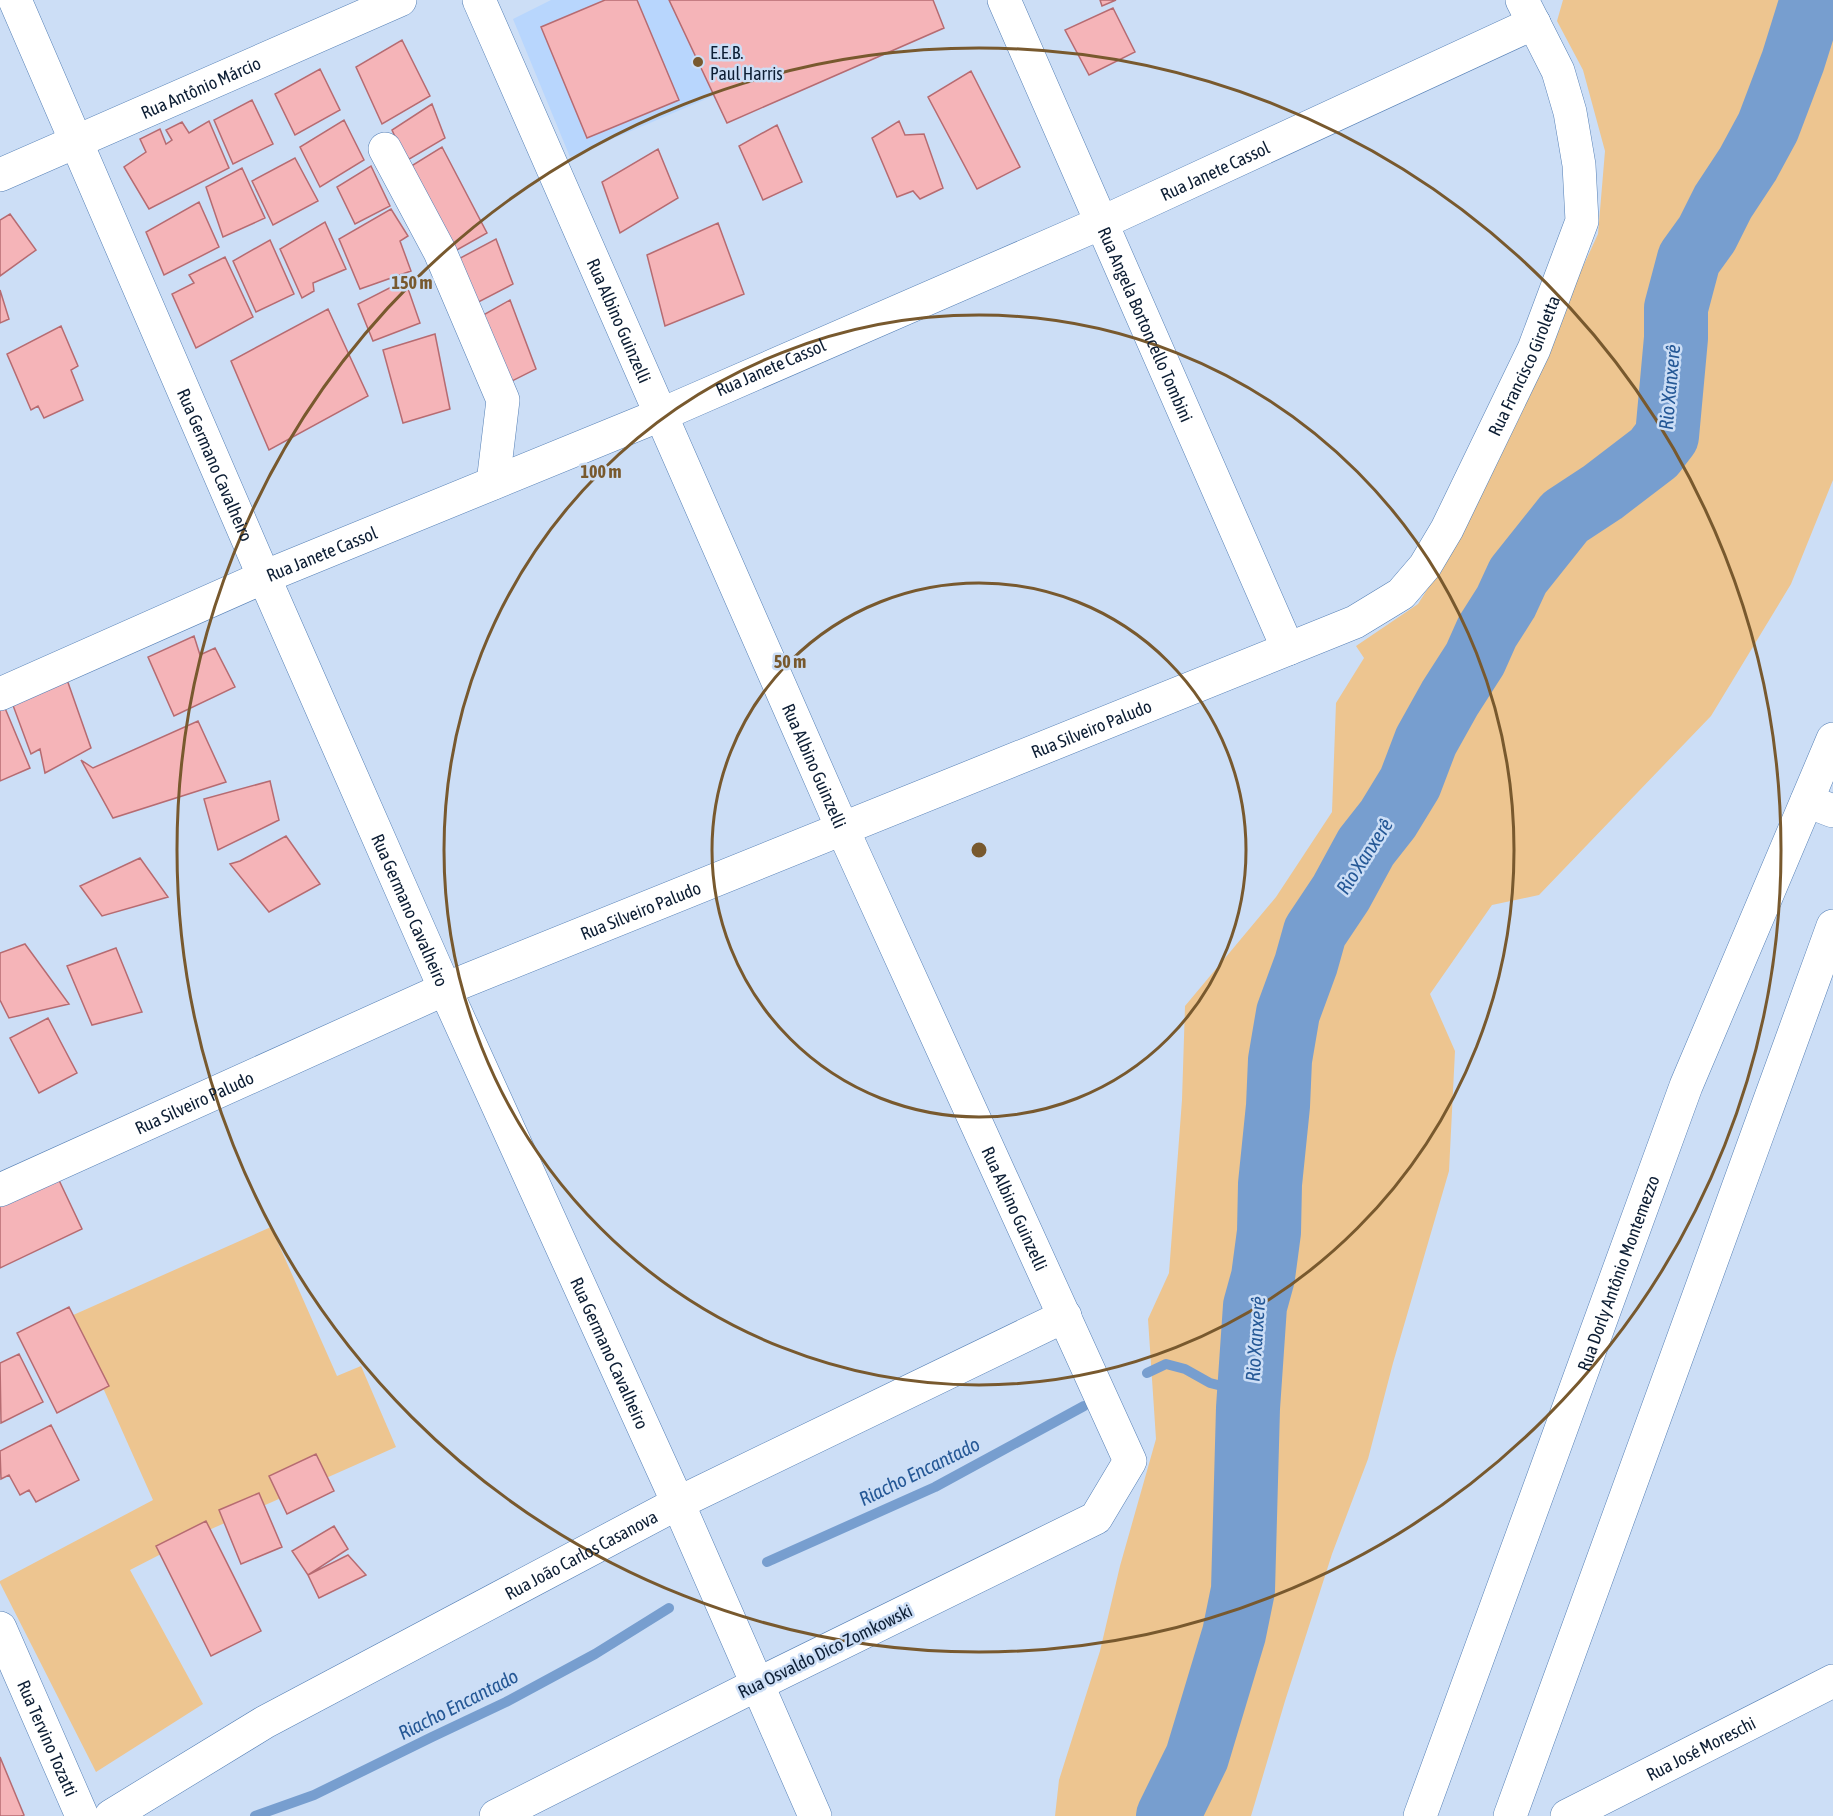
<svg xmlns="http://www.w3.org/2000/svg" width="1833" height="1816" viewBox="0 0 1833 1816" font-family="'Asap Condensed',sans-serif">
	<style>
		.built { fill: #b8d6fd }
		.green { fill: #edc590 }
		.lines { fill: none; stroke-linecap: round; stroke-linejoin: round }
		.stream { stroke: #779ecf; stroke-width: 10 }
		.river { stroke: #779ecf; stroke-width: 64 }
		.building { fill: #f5b4b8; stroke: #b66b71; stroke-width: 1.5 }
		.minor-casing { stroke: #547fb5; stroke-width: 34 }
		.minor { stroke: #fff; stroke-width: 33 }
		.ring { fill: none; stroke: #78592e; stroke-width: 3 }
		.poi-dot { fill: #78592e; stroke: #ccdef6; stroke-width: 2 }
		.labels { text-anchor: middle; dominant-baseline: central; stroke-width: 5; stroke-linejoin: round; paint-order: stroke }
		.poi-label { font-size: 18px; fill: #0d1e34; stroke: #ccdef6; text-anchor: start }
		.street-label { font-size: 18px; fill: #0d1e34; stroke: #ccdef6 }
		.water-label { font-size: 20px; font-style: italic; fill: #255896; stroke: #ccdef6 }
		.centre { fill: #78592e; stroke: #ccdef6; stroke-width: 3 }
		.ring-label { font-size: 18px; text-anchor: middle; font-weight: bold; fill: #78592e; stroke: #ccdef6; stroke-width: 5; stroke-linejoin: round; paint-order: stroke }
	</style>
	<rect width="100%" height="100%" fill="#ccdef6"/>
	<path class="built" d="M551 0H933L944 28 727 123 713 96 570 157 513 19Z"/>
	<path class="green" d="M1563 0H1833V480L1791 584 1711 716 1539 895 1492 905 1430 994 1455 1051 1449 1171 1393 1363 1368 1459 1332 1554 1285 1701 1251 1816H1055L1059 1780 1100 1651 1120 1566 1156 1439 1148 1319 1169 1273 1182 1100 1185 1006 1276 897 1332 812 1336 703 1364 658 1356 646 1418 604 1454 547 1598 234 1605 151 1583 70 1557 21Z
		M271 1227 337 1376 361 1366 396 1447 200 1534 130 1570 203 1704 96 1772 0 1583V1581L153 1500 71 1316Z"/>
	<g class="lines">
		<path class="stream" d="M1147 1373 1166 1364 1185 1369 1210 1383 1250 1393
			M767 1562 935 1487 1084 1406
			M255 1816 314 1795 432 1737 506 1702 595 1654 669 1608"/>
		<path class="river" d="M1168 1816 1197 1757 1234 1634 1243 1590 1248 1408 1255 1306 1263 1277 1269 1232 1270 1184 1278 1106 1280 1060 1288 1013 1306 964 1315 932 1341 893 1366 847 1388 819 1410 783 1426 741 1450 698 1475 659 1487 632 1506 602 1518 576 1565 517 1603 492 1654 453 1667 436 1676 338V308L1689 259 1707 234 1723 202 1748 164 1768 127 1793 61 1812 0"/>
	</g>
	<path class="building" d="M605 0H637L679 100 587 138 541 27Z
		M669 0H933L944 28 727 123Z
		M1100 0H1116L1102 6Z
		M1113 8 1135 52 1089 75 1065 30Z
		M402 40 430 96 382 124 356 67Z
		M320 69 340 110 295 135 275 94Z
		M971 71 1020 167 977 189 928 97Z
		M252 100 273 144 233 164 214 120Z
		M432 104 445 138 406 161 392 130Z
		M344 120 364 160 320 187 300 147Z
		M209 121 229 168 149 209 124 167 146 152 140 139 160 129 166 144 172 140 166 130 182 122 189 133Z
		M899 121 905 135 924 134 943 188 920 199 913 191 897 197 872 138Z
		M777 125 802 182 763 200 739 146Z
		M442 147 487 233 448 255 400 173Z
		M658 149 678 198 620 233 602 182Z
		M295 158 318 201 273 225 252 181Z
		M371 166 390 206 355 224 337 187Z
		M242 168 265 218 223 237 206 187Z
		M199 202 219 247 164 275 146 232Z
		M391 209 408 236 400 241 411 271 360 289 339 239Z
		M10 214 36 250 0 276V220Z
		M325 222 346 269 313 283 314 291 302 298 280 249Z
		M718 223 744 294 665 326 647 255Z
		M496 239 513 284 465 309 451 263Z
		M270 240 294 294 256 312 233 261Z
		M225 257 253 317 196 348 172 294 194 283 189 275Z
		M405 280 420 323 373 341 358 304Z
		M0 290 9 319 0 323Z
		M510 300 536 369 484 395 471 322Z
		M328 309 368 396 269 450 231 361Z
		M61 326 78 366 71 370 83 400 44 418 38 406 31 410 7 354Z
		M435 334 450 409 403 423 383 350Z
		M194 636 200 655 215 648 235 687 174 716 148 657Z
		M65 674 91 748 45 773 40 749 31 754 11 700Z
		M2 701 30 768 0 781V702Z
		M198 721 226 782 113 818 81 760 93 768Z
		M270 781 279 820 218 850 204 799Z
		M286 836 320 884 269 912 230 864 240 861Z
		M140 858 168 897 102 916 80 886Z
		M25 944 69 1004 9 1018 0 1000V953Z
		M116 948 142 1012 92 1025 67 966Z
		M48 1018 77 1073 39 1093 10 1038Z
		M57 1176 82 1229 0 1268V1202Z
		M69 1307 109 1386 57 1413 17 1333Z
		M19 1354 43 1402 1 1423 0 1363Z
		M51 1425 79 1480 36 1502 29 1490 20 1495 9 1475 1 1479 0 1451Z
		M316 1454 334 1491 287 1514 269 1476Z
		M259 1493 282 1547 241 1564 219 1510Z
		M206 1521 261 1631 211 1656 156 1546Z
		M334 1526 348 1549 308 1575 292 1551Z
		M348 1555 366 1575 319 1598 308 1575Z
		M0 1757 24 1815 21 1816H0Z"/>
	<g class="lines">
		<g class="minor-casing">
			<g id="minor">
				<path id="s1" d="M15 0 264 577 445 989 678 1503 815 1816"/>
				<path id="s2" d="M479 0 843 830 1130 1461 1096 1518 756 1685 496 1816"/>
				<path id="s3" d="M1004 0 1288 649"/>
				<path d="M385 149 440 252 503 400 493 483"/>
				<path id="s4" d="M0 175 400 0"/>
				<path id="s5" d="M0 694 264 577 660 415 1101 223 1534 23"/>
				<path d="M1807 801 1833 811"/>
				<path id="s6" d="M0 1190 445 989 1355 622 1401 594 1425 566 1447 529 1534 349 1582 221 1579 165 1570 112 1558 71 1522 0"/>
				<path id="s7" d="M0 1628 82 1816"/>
				<path id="s8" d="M111 1816 265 1722 678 1503 1065 1316"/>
				<path id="s9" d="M1420 1816 1686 1086 1833 739"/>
				<path d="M1510 1816 1833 926"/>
				<path id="s10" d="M1567 1816 1833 1681"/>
			</g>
		</g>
		<use href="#minor" class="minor"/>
	</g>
	<g class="ring">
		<circle cx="979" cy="850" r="267"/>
		<circle cx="979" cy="850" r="535"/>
		<circle cx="979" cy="850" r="802"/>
	</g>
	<circle class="poi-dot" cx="698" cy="62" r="6"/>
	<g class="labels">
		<g class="poi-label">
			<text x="710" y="52">E.E.B.<tspan x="710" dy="21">Paul Harris</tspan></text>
		</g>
		<g class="street-label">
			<text stroke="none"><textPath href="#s4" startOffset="219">Rua Antônio Márcio</textPath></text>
			<text stroke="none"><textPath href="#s5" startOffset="1323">Rua Janete Cassol</textPath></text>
			<text stroke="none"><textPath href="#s2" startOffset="350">Rua Albino Guinzelli</textPath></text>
			<text stroke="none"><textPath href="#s3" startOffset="354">Rua Angela Bortoncello Tombini</textPath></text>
			<text stroke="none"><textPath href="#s6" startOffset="1784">Rua Francisco Giroletta</textPath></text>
			<text stroke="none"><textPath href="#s5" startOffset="837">Rua Janete Cassol</textPath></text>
			<text stroke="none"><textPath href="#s1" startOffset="506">Rua Germano Cavalheiro</textPath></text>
			<text stroke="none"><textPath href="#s5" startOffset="351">Rua Janete Cassol</textPath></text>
			<text stroke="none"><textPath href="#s6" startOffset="1185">Rua Silveiro Paludo</textPath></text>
			<text stroke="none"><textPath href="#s2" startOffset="836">Rua Albino Guinzelli</textPath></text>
			<text stroke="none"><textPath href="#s1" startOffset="992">Rua Germano Cavalheiro</textPath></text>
			<text stroke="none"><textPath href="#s6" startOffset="699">Rua Silveiro Paludo</textPath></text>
			<text stroke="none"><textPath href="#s6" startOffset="213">Rua Silveiro Paludo</textPath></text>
			<text stroke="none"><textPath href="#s2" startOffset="1322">Rua Albino Guinzelli</textPath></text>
			<text stroke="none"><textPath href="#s9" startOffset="578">Rua Dorly Antônio Montemezzo</textPath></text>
			<text stroke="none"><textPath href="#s1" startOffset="1478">Rua Germano Cavalheiro</textPath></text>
			<text stroke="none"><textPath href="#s8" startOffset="538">Rua João Carlos Casanova</textPath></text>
			<text transform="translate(825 1651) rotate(-26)">Rua Osvaldo Dico Zomkowski</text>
			<text stroke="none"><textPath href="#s7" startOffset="120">Rua Tervino Tozatti</textPath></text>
			<text stroke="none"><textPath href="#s10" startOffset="150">Rua José Moreschi</textPath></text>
		</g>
		<g class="water-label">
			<text transform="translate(1669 387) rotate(-85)">Rio Xanxerê</text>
			<text transform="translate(1364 856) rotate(-57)">Rio Xanxerê</text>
			<text transform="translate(1255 1339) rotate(-86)">Rio Xanxerê</text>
			<text transform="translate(919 1471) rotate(-26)">Riacho Encantado</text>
			<text transform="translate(458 1704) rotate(-27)">Riacho Encantado</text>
		</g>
	</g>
	<circle cx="979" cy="850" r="9" class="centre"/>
	<g class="ring-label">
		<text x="412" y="289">150 m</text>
		<text x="601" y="478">100 m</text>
		<text x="790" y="668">50 m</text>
	</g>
</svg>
